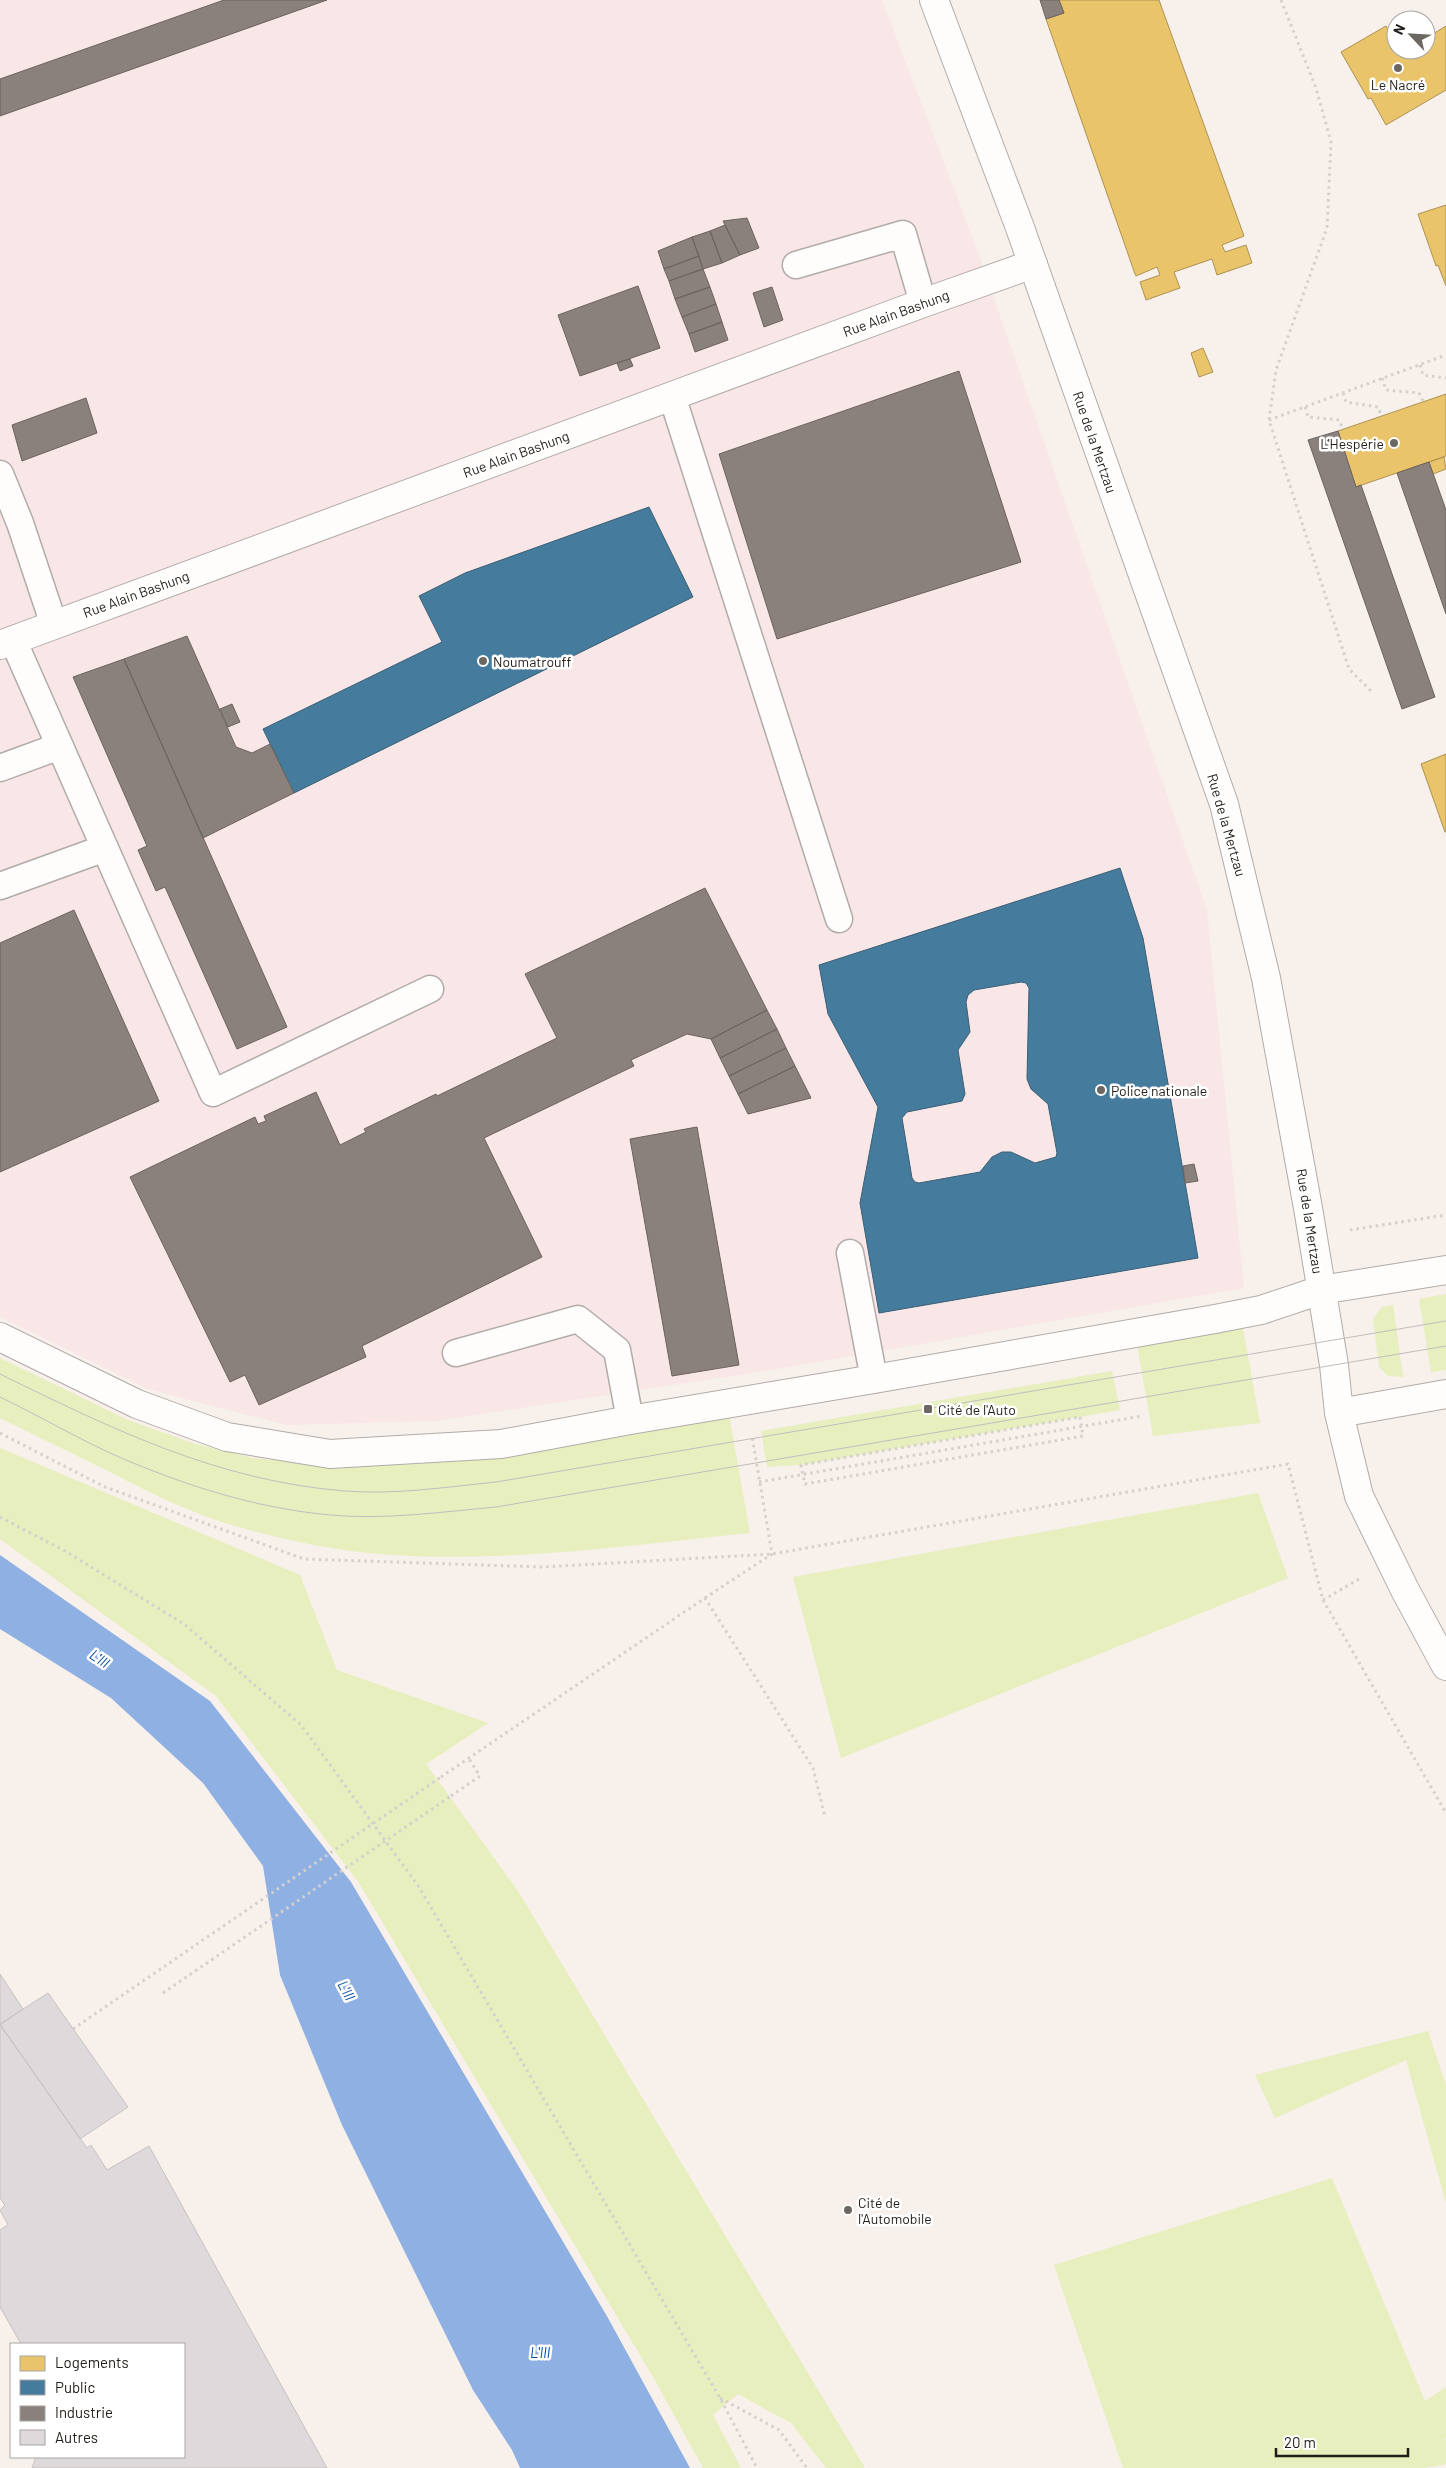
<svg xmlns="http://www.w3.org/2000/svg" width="1446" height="2468" viewBox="0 0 1446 2468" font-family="Barlow,sans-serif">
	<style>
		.industrial { fill: #f9e7e8 }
		.green { fill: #e6efbd }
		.water { fill: #8fb0e2 }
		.homes { fill: #e9c46a; stroke: #ad9252 }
		.public { fill: #457b9d; stroke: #3a5f75; fill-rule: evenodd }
		.industry { fill: #8a817c; stroke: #6b635e }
		.building { fill: #ded9da; stroke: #c7c2c2 }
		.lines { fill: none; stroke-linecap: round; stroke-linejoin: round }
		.lane-casing { stroke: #b2aca9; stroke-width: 29 }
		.street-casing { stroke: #b2aca9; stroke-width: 30 }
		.secondary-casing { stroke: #b2aca9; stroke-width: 30 }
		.path { stroke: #d3d0cd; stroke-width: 3; stroke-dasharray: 2.5 4; stroke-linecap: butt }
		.lane { stroke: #fefdfc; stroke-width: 26 }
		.street { stroke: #fefdfc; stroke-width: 28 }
		.secondary { stroke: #fefdfc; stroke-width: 28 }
		.tram { stroke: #c0bebd; stroke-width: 1 }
		.path-bridge { stroke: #d3d0cd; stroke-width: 3; stroke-dasharray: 2.5 4; stroke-linecap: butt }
		.poi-dot { fill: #6d6762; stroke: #fff; stroke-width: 2 }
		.labels { text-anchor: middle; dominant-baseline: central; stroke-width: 5; stroke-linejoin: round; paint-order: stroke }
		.poi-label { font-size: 14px; fill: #221d19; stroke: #fff; text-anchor: start }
		.street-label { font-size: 14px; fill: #221d19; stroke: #fff }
		.water-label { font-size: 15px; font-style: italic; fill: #0e51a7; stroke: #fff }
	</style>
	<rect width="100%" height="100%" fill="#f7f0eb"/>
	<path class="industrial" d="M0 0H882L975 244 1207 910 1244 1288 765 1371 436 1421 285 1425 148 1389 0 1317Z"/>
	<path class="green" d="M1446 1294V1370L1431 1372 1419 1299Z
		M1393 1305 1403 1377 1388 1376 1379 1367 1373 1319 1382 1307Z
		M1243 1328 1260 1423 1153 1436 1137 1345Z
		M0 1358 128 1420 195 1444 253 1458 329 1466 418 1464 559 1444 729 1415 750 1533C618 1546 469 1569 337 1549 305 1544 272 1536 242 1528 198 1516 156 1496 116 1475 77 1456 39 1437 0 1418Z
		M1112 1371 1120 1410 801 1465 767 1467 761 1431Z
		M0 1448 300 1575 337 1670 488 1723 426 1764 518 1891 865 2468H826L791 2423 738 2394 713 2415 741 2468H703L656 2382 359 1883 216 1696 0 1539Z
		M1258 1493 1288 1578 841 1758 793 1577Z
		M1428 2031 1446 2085V2203L1406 2060 1275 2118 1255 2075Z
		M1332 2178 1425 2401 1446 2387V2438L1441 2440 1446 2439V2464L1425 2468H1123L1054 2265Z"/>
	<path class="water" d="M0 1555 210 1701 351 1882 608 2318 690 2468H520L512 2450 473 2390 342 2125 280 1975 263 1866 203 1783 111 1698 0 1629Z"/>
	<path class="homes" d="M1059 0H1159L1244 236 1222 245 1225 252 1246 245 1252 263 1217 275 1212 259 1174 272 1180 288 1146 300 1140 282 1160 275 1157 267 1136 276 1135 274 1046 19 1064 13Z
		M1386 26 1396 42V50L1401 52 1426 50V38L1446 26V90L1386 125 1371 98 1368 99 1341 52Z
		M1446 205V286L1438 265 1436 266 1418 214Z
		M1203 348 1213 372 1199 377 1191 353Z
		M1446 394V456L1356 487 1338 431Z
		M1444 457 1446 469 1433 474 1429 462Z
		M1446 754V832H1445L1421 764Z"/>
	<path class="public" d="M649 507 693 597 294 793 263 729 442 642 419 596 465 573Z
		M1120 868 1143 938 1198 1258 879 1313 860 1203 878 1107 828 1014 819 965ZM1021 982 1026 983 1029 988 1027 1079 1031 1089 1048 1104 1057 1153 1056 1157 1035 1163 1011 1152H1002L992 1157 980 1172 919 1183 915 1182 912 1178 902 1118 907 1112 962 1101 965 1094 958 1050 970 1032 966 1002 968 995 974 990Z"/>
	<path class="industry" d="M224 0H327L0 116V79Z
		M1040 0H1059L1064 13 1046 19Z
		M747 218 759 248 740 255 723 221Z
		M725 225 740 255 722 263 710 231Z
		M710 231 722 263 703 269 692 237Z
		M692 237 699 256 664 269 658 251Z
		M699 256 703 269 669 281 664 269Z
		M703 269 710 287 675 299 669 281Z
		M638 286 660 348 580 376 558 315Z
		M710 287 716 304 682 317 675 299Z
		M772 287 783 320 764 327 753 293Z
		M716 304 722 322 689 334 682 317Z
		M722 322 728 340 695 352 689 334Z
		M630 359 633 366 620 371 617 363Z
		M959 371 1021 562 777 639 719 454Z
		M86 398 97 433 22 461 12 425Z
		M1338 431 1356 487 1361 485 1435 697 1402 709 1308 440Z
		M1429 462 1446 510V614L1397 473Z
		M187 636 236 747 252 753 270 744 294 793 203 838 124 659Z
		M124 659 287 1027 237 1049 165 887 156 891 138 850 147 846 73 677Z
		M232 704 240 722 228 727 220 709Z
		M705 888 767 1010 711 1039 687 1034 631 1060 634 1066 484 1138 542 1257 362 1346 366 1357 259 1405 245 1375 230 1382 130 1177 255 1117 258 1124 266 1121 264 1116 316 1092 340 1145 366 1132 364 1129 436 1094 437 1096 557 1038 525 974Z
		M74 910 159 1101 0 1172V943Z
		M767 1010 777 1029 720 1058 711 1039Z
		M777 1029 786 1048 729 1076 720 1058Z
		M786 1048 795 1066 738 1094 729 1076Z
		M795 1066 811 1098 748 1114 738 1094Z
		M697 1127 739 1365 672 1376 630 1139Z
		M1194 1164 1198 1181 1185 1183 1183 1166Z"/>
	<path class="building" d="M0 1974 23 2009 0 2025Z
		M48 1993 128 2107 80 2139 0 2024Z
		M0 2025 87 2148 91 2145 107 2170 149 2146 327 2468H32L36 2457H184V2344H21L0 2307V2230L8 2225 0 2210 5 2205 0 2198Z"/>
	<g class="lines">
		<g class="lane-casing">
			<path id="lane" d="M796 265 903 234 923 303
				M672 396 839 919
				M0 474 20 523 54 625
				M13 640 213 1093 430 989
				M0 768 60 746
				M0 886 105 848
				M850 1253 874 1379
				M456 1353 578 1319 617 1350 630 1420"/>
		</g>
		<g class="street-casing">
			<path id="street" d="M0 645 923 303 1033 264
				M0 1337 137 1404 227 1437 330 1454 501 1444 630 1420 874 1379 1215 1319 1261 1310 1321 1290"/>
		</g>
		<g class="secondary-casing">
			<path id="secondary" d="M934 0 1019 225 1224 804 1266 978 1308 1208 1334 1365 1339 1413 1359 1496 1405 1590 1446 1666
				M1321 1290 1446 1270
				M1339 1413 1446 1394"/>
		</g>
		<path class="path" d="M1281 0 1316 88 1331 142 1327 228 1276 370 1269 420 1349 669 1371 691
			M1420 365 1423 375 1446 378
			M1382 378 1386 390 1419 393 1423 401
			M1343 393 1346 402 1378 407 1381 415
			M1305 407 1308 417 1339 420 1343 429
			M1269 420 1446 355
			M1350 1230 1446 1215
			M1080 1417 1083 1436 805 1484 801 1465Z
			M0 1433 105 1487 304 1559 542 1567 772 1554 1288 1464 1323 1600 1446 1813
			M759 1482 1142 1416
			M0 1517 65 1551 184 1624 301 1725 419 1887 720 2398 757 2468
			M705 1598 772 1554 752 1436
			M1323 1600 1359 1579
			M441 1777 705 1598 813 1768 825 1817
			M451 1796 480 1776 469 1759
			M720 2398 779 2430 807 2468"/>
		<use href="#lane" class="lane"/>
		<use href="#street" class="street"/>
		<use href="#secondary" class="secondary"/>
		<path class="tram" d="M0 1374C112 1429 218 1481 345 1491 395 1495 446 1487 496 1482L1446 1321
			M0 1397C48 1420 93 1448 143 1467 203 1491 265 1509 330 1515 385 1520 441 1512 496 1507L1446 1346"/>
		<path class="path-bridge" d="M163 1993 451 1796
			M73 2029 441 1777"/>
	</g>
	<g class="poi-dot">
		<circle cx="1398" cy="68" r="5"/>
		<circle cx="1394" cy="443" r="5"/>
		<circle cx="483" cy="661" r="5"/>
		<circle cx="1101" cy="1090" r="5"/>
		<rect x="923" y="1404" width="10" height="10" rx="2.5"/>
		<circle cx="848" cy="2210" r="5"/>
	</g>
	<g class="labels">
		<g class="poi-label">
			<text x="1398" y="84" text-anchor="middle">Le Nacré</text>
			<text x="1384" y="443" text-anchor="end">L'Hespérie</text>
			<text x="493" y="661">Noumatrouff</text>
			<text x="1111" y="1090">Police nationale</text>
			<text x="938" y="1409">Cité de l'Auto</text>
			<text x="858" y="2202">Cité de<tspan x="858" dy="16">l'Automobile</tspan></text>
		</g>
		<g class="street-label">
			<text transform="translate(896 313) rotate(-20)">Rue Alain Bashung</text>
			<text transform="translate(1095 442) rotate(71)">Rue de la Mertzau</text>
			<text transform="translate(516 454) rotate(-20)">Rue Alain Bashung</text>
			<text transform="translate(136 594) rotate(-20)">Rue Alain Bashung</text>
			<text transform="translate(1227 825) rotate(74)">Rue de la Mertzau</text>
			<text transform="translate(1310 1221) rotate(81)">Rue de la Mertzau</text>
		</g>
		<g class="water-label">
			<text transform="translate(100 1658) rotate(35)">L'Ill</text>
			<text transform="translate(347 1990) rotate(62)">L'Ill</text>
			<text x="540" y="2352">L'Ill</text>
		</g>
	</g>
	<rect x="10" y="2343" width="175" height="115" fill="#ffffff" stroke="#a7a5a3"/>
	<rect x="20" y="2356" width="25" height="15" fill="#e9c46a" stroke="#a7a5a3"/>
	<text x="55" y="2368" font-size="15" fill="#221d19">Logements</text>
	<rect x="20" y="2380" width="25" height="15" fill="#457b9d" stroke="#a7a5a3"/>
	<text x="55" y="2393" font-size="15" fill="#221d19">Public</text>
	<rect x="20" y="2406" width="25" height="15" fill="#8a817c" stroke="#a7a5a3"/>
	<text x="55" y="2418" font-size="15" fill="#221d19">Industrie</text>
	<rect x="20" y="2430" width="25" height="15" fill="#ded9da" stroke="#a7a5a3"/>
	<text x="55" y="2443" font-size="15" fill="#221d19">Autres</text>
	<g transform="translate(1411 35) rotate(295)"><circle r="24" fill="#ffffff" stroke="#a7a5a3"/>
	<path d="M0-4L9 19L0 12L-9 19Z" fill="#6d6762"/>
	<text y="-8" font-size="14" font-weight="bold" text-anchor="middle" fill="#221d19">N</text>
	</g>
	<path d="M1276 2448v8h132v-8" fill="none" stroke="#221d19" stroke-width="2.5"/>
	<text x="1284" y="2448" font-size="15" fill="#221d19" stroke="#ffffff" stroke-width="4" paint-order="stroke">20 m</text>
</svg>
